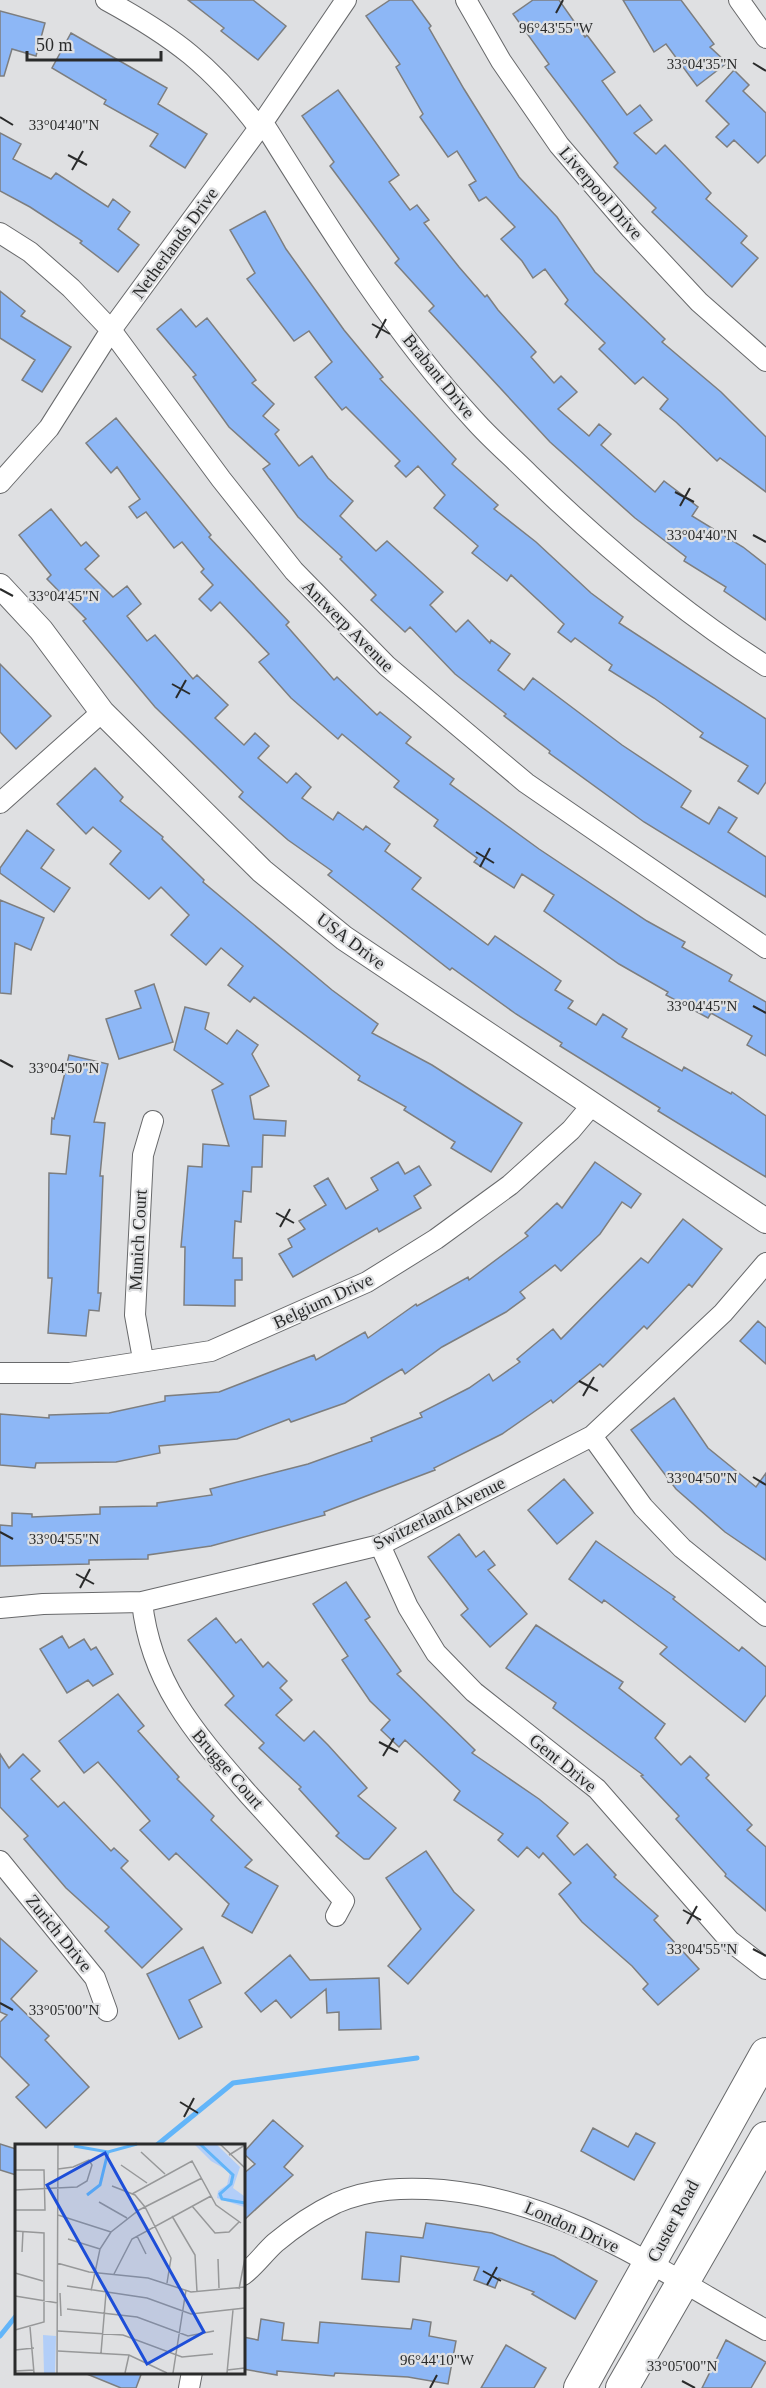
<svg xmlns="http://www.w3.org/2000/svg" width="766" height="2388" viewBox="0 0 766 2388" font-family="'Times New Roman',serif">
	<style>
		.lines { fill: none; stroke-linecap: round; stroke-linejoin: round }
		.stream { stroke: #62b5f9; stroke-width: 5 }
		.building { fill: #8db7f6; stroke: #7d7e7f; stroke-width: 1.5 }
		.minor-casing { stroke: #68696b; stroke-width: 22 }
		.tertiary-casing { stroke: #68696b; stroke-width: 26 }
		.primary-casing { stroke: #68696b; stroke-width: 34 }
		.minor { stroke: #fff; stroke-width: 20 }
		.tertiary { stroke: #fff; stroke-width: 24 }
		.primary { stroke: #fff; stroke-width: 32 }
		.ticks { fill: none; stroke: #2a2b2b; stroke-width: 2 }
		.labels { text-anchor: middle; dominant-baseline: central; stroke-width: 4.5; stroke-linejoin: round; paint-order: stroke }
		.street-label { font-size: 18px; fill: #2a2b2b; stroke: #dfe0e2 }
		.inset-river { fill: none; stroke: #62b5f9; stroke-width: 3 }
		.inset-road { fill: none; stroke: #979899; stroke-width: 1.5 }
		.view { fill: #1d4ed8; fill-opacity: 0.15; stroke: #1d4ed8; stroke-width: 3 }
		.inset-edge { fill: none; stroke: #2a2b2b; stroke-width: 3 }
		.ticks-label { font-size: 15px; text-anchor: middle; fill: #2a2b2b; stroke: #dfe0e2; stroke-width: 4.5; stroke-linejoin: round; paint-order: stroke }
	</style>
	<rect width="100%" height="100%" fill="#dfe0e2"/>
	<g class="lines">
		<path class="stream" d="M157 2145 233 2083 417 2058
			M0 2336 16 2316"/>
	</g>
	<path class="building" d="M188 0H253L286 26 258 60 221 31 224 28Z
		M390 0H412L431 26 429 28 464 89 519 177 557 217 595 272 665 339 662 342 721 392 766 437V492L720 458 717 461 676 422 660 409 668 399 643 377 635 384 599 349 605 343 565 304 568 300 545 269 533 278 522 261 501 239 515 227 486 197 479 201 469 185 476 181 457 151 448 157 420 117 423 114 396 67 400 64 366 16Z
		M533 0H559L585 37 587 35 615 72 602 81 627 115 640 105 652 120 634 133 656 154 665 145 711 193 706 199 747 236 741 243 758 258 732 287 652 212 656 208 614 167 618 163 545 67 549 64 513 14Z
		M623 0H681L714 44 710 47 727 63 697 86 666 44 654 52Z
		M0 11 45 23 36 56 12 49 4 76H0Z
		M71 33 167 88 158 104 207 134 185 168 150 146 158 134 104 104 106 100 52 68Z
		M734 70 749 85 743 91 766 113V155L758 163 734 140 727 147 716 137 729 124 706 101Z
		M338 90 399 175 389 182 410 210 417 205 429 220 424 223 459 267 485 297 487 295 498 310 536 352 531 357 554 383 561 376 577 392 558 409 589 436 599 424 611 434 601 445 655 492 664 481 698 507 692 516 743 547 766 565V620L724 591 726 587 684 561 686 557 635 518 550 442 429 311 434 306 395 263 399 259 330 166 334 162 302 116Z
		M0 133 21 144 13 159 51 179 56 173 108 207 113 199 130 212 118 229 139 245 118 272 80 243 82 241 30 207 0 191Z
		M265 211 286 249 344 330 383 377 380 379 456 459 452 464 498 505 494 509 536 542 591 593 623 617 619 623 766 719V782L758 794 738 781 748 766 700 737 703 733 654 698 609 670 612 665 575 638 571 642 558 632 564 624 511 575 507 581 472 553 478 546 434 508 445 495 418 466 406 477 395 466 400 461 346 407 342 410 315 377 332 362 309 331 294 341 247 279 255 273 230 230Z
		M0 291 25 311 21 316 71 347 42 392 22 380 35 360 0 338Z
		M181 309 196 327 207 318 256 380 252 383 274 404 263 416 279 430 275 434 299 466 312 456 328 478 353 501 340 516 376 551 387 541 443 592 430 605 456 632 468 620 490 643 491 640 510 654 498 670 524 690 533 678 622 745 691 791 681 807 709 824 719 807 737 818 728 832 766 857V897L644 822 549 753 550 751 504 716 506 714 455 674 410 627 405 632 371 600 376 595 340 559 342 557 298 517 263 469 270 464 229 427 193 377 196 375 157 329Z
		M116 418 211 535 209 537 289 622 286 625 334 680 337 677 377 715 380 712 411 737 406 743 454 779 450 784 539 849 647 921 685 942 682 947 732 975 729 981 766 1002V1056L747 1045 752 1036 711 1013 708 1018 666 995 668 992 619 964 544 911 554 895 522 874 514 888 474 862 477 858 434 826 438 820 394 787 399 781 342 734 338 739 291 698 259 662 269 654 220 602 211 611 199 599 213 585 201 572 204 569 182 542 174 548 146 512 137 518 129 507 140 499 117 467 111 473 86 443Z
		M51 509 81 546 86 542 99 556 85 569 113 597 127 586 141 604 127 616 147 641 155 635 193 679 197 675 228 705 215 718 244 745 255 733 269 746 258 758 287 783 296 773 311 787 302 798 333 820 338 812 363 830 366 826 390 844 385 851 421 878 412 889 488 945 495 936 561 981 555 990 573 1001 568 1008 596 1025 603 1014 627 1029 622 1037 682 1071 684 1067 731 1094 732 1092 766 1116V1177L658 1111 660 1108 560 1046 562 1043 516 1014 452 968 450 970 328 875 332 871 288 840 239 797 243 792 155 707 83 621 86 619 47 579 51 575 19 535Z
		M0 664 51 716 16 749 0 732Z
		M95 768 123 797 120 801 163 837 162 839 204 880 203 882 332 990 378 1024 372 1033 432 1065 522 1123 491 1172 451 1148 455 1142 404 1110 406 1107 358 1080 360 1076 254 997 250 1002 228 985 243 966 221 948 206 965 171 935 189 915 161 887 149 899 110 864 121 851 93 827 86 834 57 804Z
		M27 830 54 850 41 868 70 888 54 912 0 873V868Z
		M0 900 44 918 31 950 15 943 11 994 0 993Z
		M154 984 173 1042 119 1059 106 1019 141 1008 135 991Z
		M185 1007 209 1013 205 1029 227 1044 237 1030 258 1045 252 1054 269 1086 250 1096 254 1119 286 1121 285 1136 263 1135 262 1167H252L251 1192 243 1191 241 1222 235 1221 233 1258H242V1280H235V1306L184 1305 185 1247H181L188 1166 202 1167 203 1144 229 1146 212 1090 223 1084 174 1050Z
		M69 1055 108 1064 94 1122 105 1123 100 1176H103L98 1293H101L99 1311 89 1310 86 1336 48 1333 52 1278H48L49 1173 66 1174 70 1136 51 1134 52 1118 54 1119Z
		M398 1162 405 1174 419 1166 431 1185 414 1196 421 1208 379 1232 377 1228 293 1277 279 1254 292 1247 288 1239 305 1229 299 1221 326 1205 314 1186 328 1178 346 1209 378 1190 371 1178Z
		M595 1162 641 1194 631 1208 622 1202 600 1234 561 1271 555 1265 520 1292 525 1298 506 1312 442 1347 405 1374 402 1369 345 1403 291 1422 289 1419 237 1439 159 1446 160 1453 116 1462 36 1463 35 1468 0 1465V1414L49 1418V1415L109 1413 165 1401V1396L219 1392 314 1355 316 1360 365 1332 368 1338 416 1304 417 1306 468 1277 469 1280 528 1236 525 1233 557 1203 562 1208Z
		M683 1219 722 1249 692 1287 689 1284 647 1329 644 1326 603 1367 600 1364 553 1403 551 1400 502 1434 434 1468 435 1470 324 1512 325 1515 211 1546 148 1555V1559L89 1560V1564L0 1566V1525L12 1526V1513L32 1514V1517L100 1514V1507L157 1506V1503L212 1495 210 1489 308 1464 372 1441 371 1438 422 1417 420 1413 469 1388 489 1374 493 1381 520 1362 517 1359 553 1329 561 1339 641 1258 648 1263Z
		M758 1321 766 1328V1364L740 1341Z
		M674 1398 708 1448 756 1487 766 1473V1560L725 1532 676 1489 631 1430Z
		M564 1479 593 1513 557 1544 528 1510Z
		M459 1534 476 1557 484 1551 495 1565 488 1570 527 1614 490 1647 461 1615 468 1609 428 1557Z
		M596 1541 675 1597 673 1599 739 1651 742 1647 766 1667V1695L745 1722 660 1654 667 1647 604 1600 602 1603 569 1579Z
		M346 1582 370 1617 365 1620 401 1671 397 1674 475 1750 472 1753 539 1799 568 1823 557 1836 574 1855 587 1844 616 1875 614 1877 658 1916 654 1920 699 1969 658 2005 643 1989 648 1984 632 1966 582 1922 559 1894 571 1883 543 1853 539 1858 527 1847 518 1857 498 1840 503 1834 454 1800 460 1791 405 1740 399 1747 381 1730 390 1720 370 1701 342 1660 348 1656 313 1604Z
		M216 1618 236 1643 241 1639 263 1667 268 1662 287 1681 280 1688 292 1700 276 1715 304 1741 314 1731 328 1745 367 1788 358 1796 396 1828 369 1859H364L336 1836 339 1833 299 1789 301 1787 259 1748 264 1743 225 1705 234 1696 188 1640Z
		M536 1625 623 1682 619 1688 665 1724 655 1738 681 1765 690 1756 709 1775 706 1778 752 1825 747 1830 766 1847V1911L725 1876 726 1874 676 1819 679 1816 641 1776 643 1775 553 1708 556 1703 506 1668Z
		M62 1636 69 1648 84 1639 91 1650 96 1647 113 1674 93 1686 88 1680 67 1693 40 1649Z
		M118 1694 144 1726 138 1731 179 1777 177 1779 214 1816 211 1820 252 1860 245 1867 278 1886 252 1933 222 1916 229 1904 176 1853 169 1860 140 1830 150 1821 98 1762 84 1773 59 1741Z
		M0 1754 9 1768 23 1754 40 1771 31 1779 58 1807 64 1802 111 1851 114 1848 128 1861 121 1868 182 1929 142 1968 105 1931 109 1927 66 1888 24 1839 28 1836 0 1807Z
		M426 1851 454 1892 474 1910 408 1984 388 1966 421 1929 386 1878Z
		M0 1938 37 1971 11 1999 49 2036 45 2040 89 2087 46 2128 16 2097 29 2085 0 2056V2022L7 2015 0 2012Z
		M203 1947 221 1983 189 2000 202 2027 179 2039 147 1974Z
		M290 1955 310 1980 379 1978 381 2029 339 2030V2012L327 2013 326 1989 291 2018 276 2000 261 2012 245 1993Z
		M273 2120 303 2146 284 2167 293 2175 243 2221V2174L255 2164 243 2153Z
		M593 2128 628 2147 636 2133 655 2143 634 2180 581 2151Z
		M0 2144 16 2149V2175L0 2170Z
		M426 2223 492 2233 554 2256 597 2281 575 2319 532 2294 534 2292 499 2278 495 2288 474 2280 479 2267 401 2256 399 2282 362 2279 366 2232 423 2238Z
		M261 2319 284 2323 282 2340 318 2343 320 2322 411 2329 413 2319 431 2322 429 2336 456 2341 448 2384 408 2377 335 2373 334 2376 277 2371V2375L243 2369V2337L258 2340Z
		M726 2340 766 2362 751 2388H702Z
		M506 2345 546 2368 534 2388H481Z
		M82 2372H142L136 2388H121Z"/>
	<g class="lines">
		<g class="minor-casing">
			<path id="minor" d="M106 0C174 37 212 66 259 128L267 129C330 230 394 333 475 421 492 440 512 457 530 475 603 546 680 611 766 666
				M466 0 501 61 559 145 631 229 699 302 766 361
				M739 0 766 38
				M0 233 30 252 71 288 111 330 221 479 294 571 387 666 526 783 766 948
				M0 483 49 428 111 330 259 128 346 0
				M0 803 102 712
				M143 1359 135 1315 143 1155 153 1121
				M0 1373H70L211 1351 367 1282 436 1239 510 1185 571 1130 592 1105
				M592 1436 643 1507 682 1548 766 1616
				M380 1545 408 1607 436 1653 474 1692 597 1789 730 1941 766 1969
				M142 1602C151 1685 197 1735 249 1795 281 1830 312 1865 344 1901L336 1916
				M0 1608 43 1604 142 1602 380 1545 592 1436 723 1313 766 1263
				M0 1861 95 1978 107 2011
				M243 2275C255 2266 264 2253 275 2243 293 2228 315 2213 336 2203 371 2188 405 2187 443 2190 568 2202 659 2271 766 2330
				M189 2388 192 2372"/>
		</g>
		<g class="tertiary-casing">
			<path id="tertiary" d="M0 586 41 630 102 712 262 871 344 938 766 1221"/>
		</g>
		<g class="primary-casing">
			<path id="primary" d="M580 2388 766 2054
				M622 2388 766 2138"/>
		</g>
		<use href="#minor" class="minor"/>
		<use href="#tertiary" class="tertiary"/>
		<use href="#primary" class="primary"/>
	</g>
	<path class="ticks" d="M556 13 563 0M753 63 766 71M0 117 13 125M68 155 87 165M72 170 83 151M372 324 390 334M376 338 386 319M675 492 694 502M680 506 690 488M753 535 766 542M0 589 13 596M172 684 190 694M176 698 186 680M476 852 494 863M480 867 490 848M753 1006 766 1013M0 1060 13 1067M276 1213 294 1223M280 1227 290 1209M579 1381 598 1391M583 1396 594 1377M753 1477 766 1485M0 1532 13 1539M76 1574 94 1584M80 1588 90 1569M379 1742 398 1752M383 1756 394 1738M683 1910 701 1920M687 1924 697 1906M753 1949 766 1956M0 2003 13 2010M180 2102 198 2113M184 2117 194 2098M483 2271 501 2281M487 2285 497 2267M682 2381 695 2388M430 2388 437 2375"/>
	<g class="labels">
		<g class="street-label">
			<text transform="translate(601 193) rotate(49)">Liverpool Drive</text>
			<text transform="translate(175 243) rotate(-54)">Netherlands Drive</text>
			<text transform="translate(439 376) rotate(51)">Brabant Drive</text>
			<text transform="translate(348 626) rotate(45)">Antwerp Avenue</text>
			<text transform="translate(351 941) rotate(37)">USA Drive</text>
			<text transform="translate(138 1240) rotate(-87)">Munich Court</text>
			<text transform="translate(323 1301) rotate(-25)">Belgium Drive</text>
			<text transform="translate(439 1513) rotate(-26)">Switzerland Avenue</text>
			<text transform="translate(563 1763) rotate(39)">Gent Drive</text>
			<text transform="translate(228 1769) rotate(49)">Brugge Court</text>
			<text transform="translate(59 1933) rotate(51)">Zurich Drive</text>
			<text transform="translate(673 2221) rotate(-62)">Custer Road</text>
			<text transform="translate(572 2227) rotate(24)">London Drive</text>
		</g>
	</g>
	<g transform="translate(15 2144)">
		<rect width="230" height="230" fill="#dfe0e2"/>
		<path d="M179 0H201L225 23 218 44 229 52V63L202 54 203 47 212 41 215 28 196 17ZM28 191 41 192 40 229H29Z" fill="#b2cef8"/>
		<path class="inset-river" d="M185 0 218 31 216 40 205 50 207 55 230 59M59 2 93 8 122 0M72 51 85 41 93 8"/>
		<path class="inset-road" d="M205 0 230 24M126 8 150 30M214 11 230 1M106 21 132 39M0 26H29L30 66H0M97 42 120 51 130 63 156 114 152 139M0 46 62 43 72 37 77 21 74 16 58 23 43 25M117 50 177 17 201 61 226 79M84 58 112 74M177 62 200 89 214 88 224 78M43 71 96 88M157 72 180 111 182 148M0 87 29 89V178L0 186M122 92 131 110M53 95 85 105M7 108 8 87M203 115 204 144M42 119 74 128 133 134 176 148 230 143M0 129 28 137M99 130 117 95 196 52M52 142 132 154 176 170 230 164M224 145 230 114M76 147 85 105 96 88 124 66 187 34M45 149 46 172M0 152 43 159M52 165 122 173 173 192 199 187M15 183 19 229M43 187 108 191 167 213 198 210M0 206 19 204M43 207 114 211 152 229M86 209 91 149M212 226 230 224M0 227 19 226M42 229 43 0M110 229 114 211M158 229 171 146M212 229 218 166"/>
		<path class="view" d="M90 9 189 188 132 220 32 41Z"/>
		<rect width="230" height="230" class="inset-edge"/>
	</g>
	<g class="ticks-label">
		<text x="556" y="33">96°43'55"W</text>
		<text x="702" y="69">33°04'35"N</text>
		<text x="64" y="130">33°04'40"N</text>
		<text x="702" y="540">33°04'40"N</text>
		<text x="64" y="601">33°04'45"N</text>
		<text x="702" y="1011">33°04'45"N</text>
		<text x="64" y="1073">33°04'50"N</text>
		<text x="702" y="1483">33°04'50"N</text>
		<text x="64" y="1544">33°04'55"N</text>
		<text x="702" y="1954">33°04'55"N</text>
		<text x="64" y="2015">33°05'00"N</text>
		<text x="437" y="2365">96°44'10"W</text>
		<text x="682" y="2371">33°05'00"N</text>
	</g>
	<path d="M27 51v9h134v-9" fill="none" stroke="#2a2b2b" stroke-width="3"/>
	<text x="36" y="51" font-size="18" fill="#2a2b2b" stroke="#dfe0e2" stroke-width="4.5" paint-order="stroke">50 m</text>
</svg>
